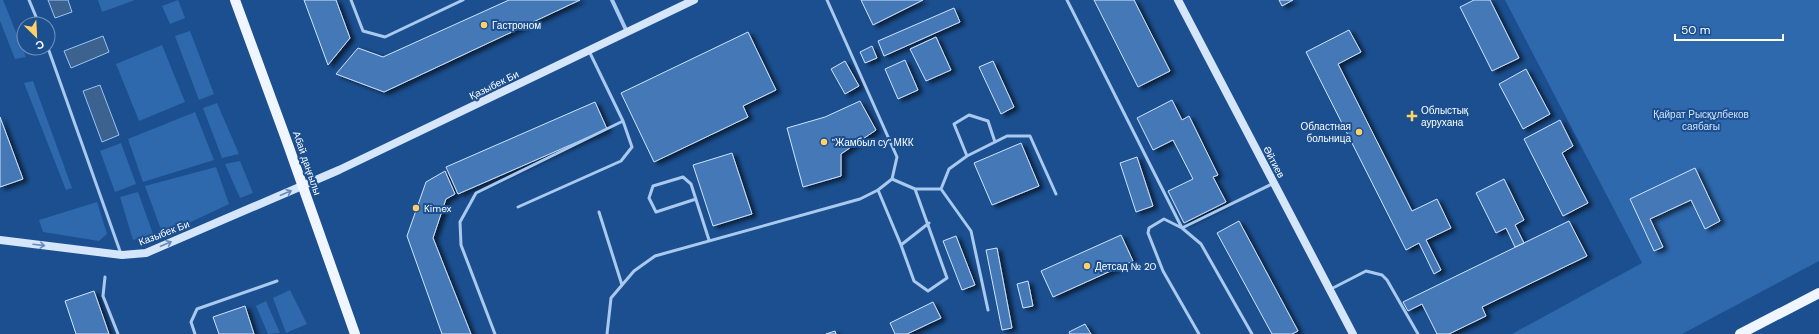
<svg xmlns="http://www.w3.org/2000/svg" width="1819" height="334" viewBox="0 0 1819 334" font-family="'DM Sans',sans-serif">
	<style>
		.green { fill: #2e69ad }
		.water { fill: #3c6290; stroke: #9cc4f0 }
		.building { fill: #4478b7; stroke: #cfe3fa; filter: url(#shadow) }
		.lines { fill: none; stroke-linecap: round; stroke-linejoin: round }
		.lane { stroke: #a9c9ee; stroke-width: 3 }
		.street { stroke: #a9c9ee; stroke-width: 4 }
		.secondary { stroke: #d6e6fa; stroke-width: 8 }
		.primary { stroke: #f0f6ff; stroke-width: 10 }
		.oneway { stroke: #668bba }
		.poi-dot { fill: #ffd166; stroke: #1b4f8f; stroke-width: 1.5 }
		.labels { text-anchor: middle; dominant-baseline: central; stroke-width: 4; stroke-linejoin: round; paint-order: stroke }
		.poi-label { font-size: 10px; fill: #fff; stroke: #1b4f8f; text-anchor: start }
		.street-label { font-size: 10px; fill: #fff; stroke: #1b4f8f }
		.park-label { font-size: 10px; fill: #cfe3fa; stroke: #1b4f8f }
	</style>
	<defs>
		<filter id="shadow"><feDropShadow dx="4.5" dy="2.5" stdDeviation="2" flood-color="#0009"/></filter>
	</defs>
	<rect width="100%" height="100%" fill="#1b4f8f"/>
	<path class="green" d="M0 0H3L26 57 15 59 0 21Z
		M98 0H135L102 12Z
		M178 0 185 18 170 24 162 6Z
		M1505 0H1819V261L1682 334H1512L1642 263Z
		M190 31 214 94 199 100 175 36Z
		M162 45 185 102 139 121 116 64Z
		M33 81 72 188 66 190 24 83Z
		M217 103 239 154 222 158 203 108Z
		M195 112 214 160 143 182 128 139Z
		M121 143 136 184 115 192 100 151Z
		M240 161 253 193 240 198 225 164Z
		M216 167 229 204 163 235 145 186Z
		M138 192 153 234 133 240 120 197Z
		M97 202 107 234 99 241 43 232 39 220Z
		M290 290 307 324 286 333 273 298Z
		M266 301 280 333 268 334 256 306Z"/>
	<path class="water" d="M48 0H68L72 12 55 18Z
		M103 36 109 52 71 68 64 51Z
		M100 85 119 135 102 142 83 91Z"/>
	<path class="building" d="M304 0H336L350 38 328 65Z
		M509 0H580L384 92 336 74 358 48 383 57Z
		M861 0H923L873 25Z
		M1094 0H1134L1170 71 1138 87Z
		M1279 0H1293L1282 6Z
		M1474 0H1490L1519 58 1492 71 1460 7Z
		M954 8 960 22 884 56 878 41Z
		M1349 30 1361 52 1338 64 1412 211 1437 199 1451 228 1426 240 1441 270 1434 274 1419 243 1406 250 1306 52Z
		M748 32 776 90 743 106 748 117 654 162 621 93Z
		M936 37 951 70 926 81 910 49Z
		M872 46 877 58 865 63 860 52Z
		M905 60 918 90 898 99 885 69Z
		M845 61 859 86 845 94 831 69Z
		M993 61 1014 107 1001 114 979 67Z
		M1526 69 1550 114 1523 129 1499 84Z
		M1172 100 1182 120 1189 116 1218 175 1213 177 1226 202 1184 223 1168 191 1193 179 1173 140 1153 150 1137 118Z
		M860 101 876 130 841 154V176L803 187 787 128 825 117Z
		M595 102 607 129 458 194 446 167Z
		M0 117 23 179 0 187Z
		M1560 120 1573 146 1562 153 1588 203 1563 216 1524 139Z
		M1021 143 1039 186 992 205 974 163Z
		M732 153 752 214 713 226 693 165Z
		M1137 157 1153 206 1136 212 1120 163Z
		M1695 168 1720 221 1705 229 1691 200 1650 219 1663 247 1654 251 1630 199Z
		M445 171 455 194 446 199 433 238 471 334H442L407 236 426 182Z
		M1504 179 1524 220 1515 225 1524 243 1515 247 1506 228 1496 233 1476 193Z
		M1239 221 1298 331 1292 334H1272L1217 233Z
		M1569 221 1587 256 1482 307 1486 316 1449 334H1437L1422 304 1408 311 1403 302Z
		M1121 235 1133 261 1053 297 1041 271Z
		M956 236 975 285 962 290 943 241Z
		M997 248 1012 328 1002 330 986 250Z
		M1028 281 1033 306 1023 308 1017 284Z
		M94 291 109 334H76L65 301Z
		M933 302 941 318 907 334H895L890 323Z
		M245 306 254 334H219L213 317Z
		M1085 324 1091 334H1070L1069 332Z
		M835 331 836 334H826Z"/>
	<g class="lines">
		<path class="lane" d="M29 0 39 24
			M351 0 363 31 385 37 463 0
			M1067 0 1182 228 1274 183
			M48 48 121 254
			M967 156 954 124 969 115 988 121 995 142
			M892 179 915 189H941
			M878 190 901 245 914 281 928 291 947 278 915 189
			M696 199 656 212 649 198 653 186 683 177 691 184 709 240
			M518 207 621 161 632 147 623 121 589 51
			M599 212 622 285
			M901 245 929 223
			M105 277 103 296 118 334
			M1331 289 1366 271 1382 275 1387 280 1418 334
			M988 310 971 231 941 189 949 169 967 156 1007 136H1030L1056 194
			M195 334 191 322 197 309 277 281
			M495 334 461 245 460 222 476 193 623 121
			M607 334 611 298 634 271 655 256 860 199 878 190 892 179 897 157 827 0
			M1199 334 1163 271 1148 233 1149 228 1164 219 1182 228 1201 244 1252 334"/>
		<path class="street" d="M612 0 627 32"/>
		<path class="secondary" d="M1178 0 1353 334
			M0 240 122 255 146 253 339 170 694 0"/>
		<path class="primary" d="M235 0 286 139 355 334
			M1740 334 1819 293"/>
	</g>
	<defs><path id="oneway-shaft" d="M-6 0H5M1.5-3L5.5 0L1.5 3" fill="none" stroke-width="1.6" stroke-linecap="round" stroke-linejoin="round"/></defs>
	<g class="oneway">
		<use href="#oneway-shaft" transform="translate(286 193) rotate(-23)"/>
		<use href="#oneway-shaft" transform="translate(166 244) rotate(-23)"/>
		<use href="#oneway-shaft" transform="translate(39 245) rotate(7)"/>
	</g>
	<g class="poi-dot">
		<circle cx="484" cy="25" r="4"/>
		<path d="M1410 110h4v4h4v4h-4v4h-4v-4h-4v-4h4z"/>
		<circle cx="1359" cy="132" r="4"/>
		<circle cx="824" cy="142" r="4"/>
		<circle cx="416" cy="208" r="4"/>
		<circle cx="1087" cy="266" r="4"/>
	</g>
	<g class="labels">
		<g class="poi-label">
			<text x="492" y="25">Гастроном</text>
			<text x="1421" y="110">Облыстық<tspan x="1421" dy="12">аурухана</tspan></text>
			<text x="1351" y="126" text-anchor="end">Областная<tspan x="1351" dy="12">больница</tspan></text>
			<text x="832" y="142">"Жамбыл су" МКК</text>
			<text x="424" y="208">Kimex</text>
			<text x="1095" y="266">Детсад № 20</text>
		</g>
		<g class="street-label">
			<text transform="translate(494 85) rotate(-26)">Қазыбек Би</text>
			<text transform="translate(1274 162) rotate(62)">Әйтиев</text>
			<text transform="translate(307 163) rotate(71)">Абай даңғылы</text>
			<text transform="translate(164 233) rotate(-21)">Казыбек Би</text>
		</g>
		<g class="park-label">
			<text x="1701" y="114">Қайрат Рысқұлбеков<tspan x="1701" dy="12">саябағы</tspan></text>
		</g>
	</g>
	<g transform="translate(36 36) rotate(156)"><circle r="19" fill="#1b4f8f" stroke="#7695bc"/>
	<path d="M0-3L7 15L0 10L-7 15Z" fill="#ffd166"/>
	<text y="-6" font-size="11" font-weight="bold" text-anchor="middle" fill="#ffffff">С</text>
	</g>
	<path d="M1675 34v6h108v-6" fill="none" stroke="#ffffff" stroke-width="2"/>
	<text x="1681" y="34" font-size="12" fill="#ffffff" stroke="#1b4f8f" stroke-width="3" paint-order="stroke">50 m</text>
</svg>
